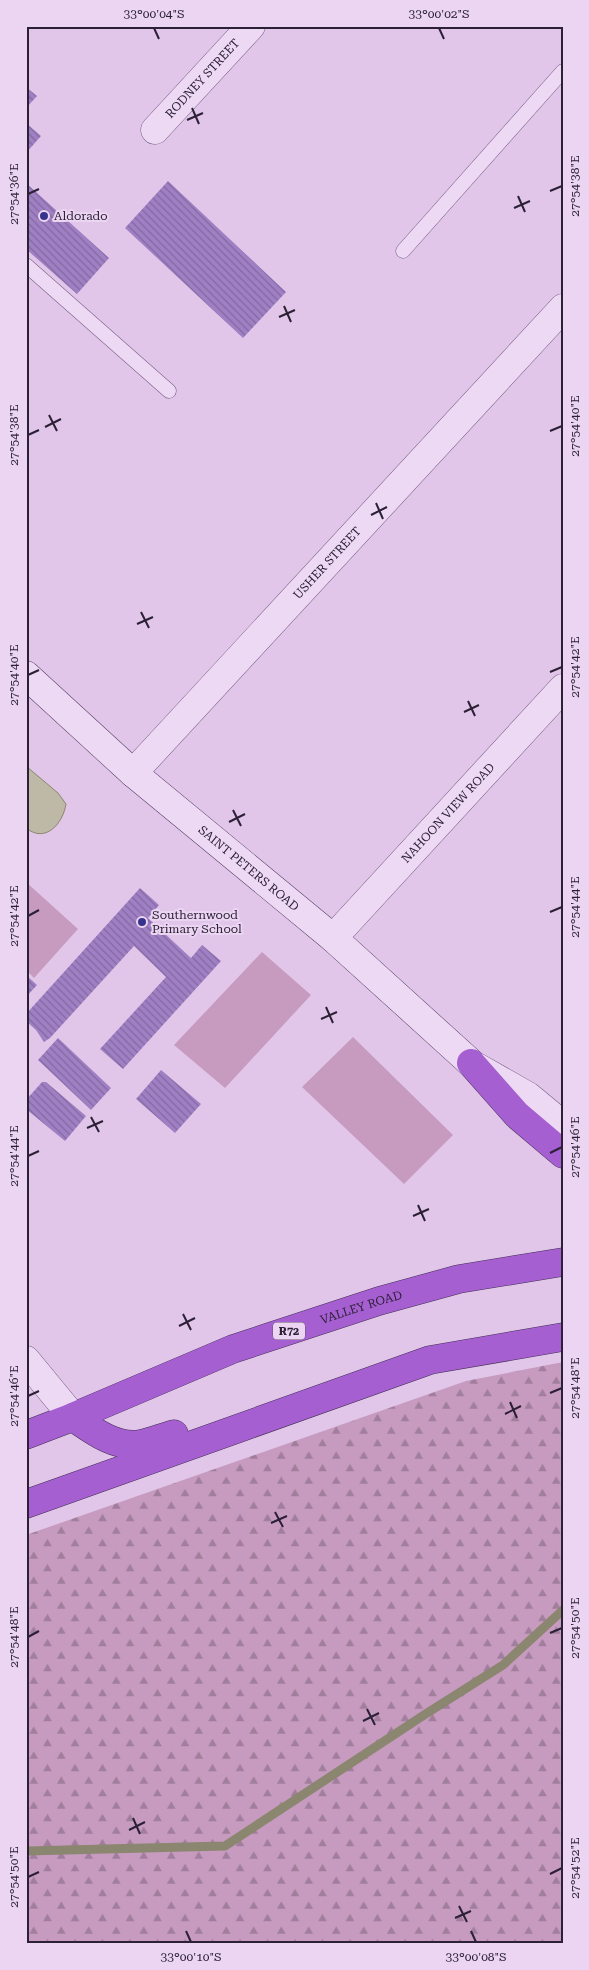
<svg xmlns="http://www.w3.org/2000/svg" width="589" height="1970" viewBox="0 0 589 1970" font-family="'Roboto Serif',serif">
	<style>
		.forest { fill: url(#forest-firs) }
		.garden { fill: #c79bc0 }
		.water { fill: #beb8a7; stroke: #8b866f }
		.lines { fill: none; stroke-linecap: round; stroke-linejoin: round }
		.stream { stroke: #8b866f; stroke-width: 9 }
		.building { fill: url(#building-back-hatch) }
		.lane-casing { stroke: #745e83; stroke-width: 15 }
		.street-casing { stroke: #745e83; stroke-width: 29 }
		.secondary-casing { stroke: #554165; stroke-width: 29 }
		.highway-casing { stroke: #423152; stroke-width: 29 }
		.lane { stroke: #eed9f5; stroke-width: 14 }
		.street { stroke: #eed9f5; stroke-width: 28 }
		.secondary { stroke: #eed9f5; stroke-width: 28 }
		.highway { stroke: #a55fd1; stroke-width: 28 }
		.ticks { fill: none; stroke: #2b2035; stroke-width: 2 }
		.poi-dot { fill: #37338d; stroke: #ebd5f2; stroke-width: 2 }
		.labels { text-anchor: middle; dominant-baseline: central; stroke-width: 4; stroke-linejoin: round; paint-order: stroke }
		.shield { fill: #ebd5f2; stroke: #65566e; stroke-width: 1 }
		.shield-label { font-size: 11px; font-weight: bold; fill: #2b2035 }
		.street-label { font-size: 12px; fill: #2b2035; stroke: #ebd5f2 }
		.poi-label { font-size: 12px; fill: #2b2035; stroke: #ebd5f2; text-anchor: start }
		.neatline { fill: none; stroke: #2b2035; stroke-width: 2 }
		.ticks-label { font-size: 12px; text-anchor: middle; fill: #2b2035 }
	</style>
	<defs>
		<pattern id="forest-firs" width="22" height="20" patternUnits="userSpaceOnUse" patternTransform="scale(1.25)"><rect width="22" height="20" fill="#c79bc0"/><path d="M5 1l3.5 6h-7zM16 11l3.5 6h-7z" fill="#a27e9d"/></pattern>
		<pattern id="building-back-hatch" width="6" height="6" patternUnits="userSpaceOnUse" patternTransform="scale(1.25)"><rect width="6" height="6" fill="#a080c4"/><path d="M-1 5l2 2M0 0l6 6M5-1l2 2" fill="none" stroke="#8368a0"/></pattern>
	</defs>
	<rect width="100%" height="100%" fill="#e1c6ea"/>
	<path class="forest" d="M563 1362V1944H26V1535L466 1381Z"/>
	<path class="garden" d="M26 882 78 929 34 978 26 970Z
		M262 952 311 995 225 1088 174 1045Z
		M353 1037 453 1135 404 1184 302 1087Z"/>
	<path class="water" d="M26 766 58 793 66 804C63 823 46 844 26 828Z"/>
	<g class="lines">
		<path class="stream" d="M26 1851 225 1846 424 1715 503 1665 563 1610"/>
	</g>
	<path class="building" d="M26 87 37 96 26 108Z
		M26 123 41 136 26 153Z
		M168 181 286 292 243 338 125 228Z
		M26 183 109 258 77 294 26 249Z
		M140 888 159 905 148 918 191 958 202 945 221 961 123 1069 100 1049 166 977 134 946 50 1038 44 1042 36 1030 26 1021V1014Z
		M26 975 37 985 26 997Z
		M58 1038 111 1088 91 1110 38 1060Z
		M161 1070 201 1104 175 1133 136 1099Z
		M42 1082H46L86 1116 65 1141 26 1109V1100Z"/>
	<g class="lines">
		<g class="lane-casing">
			<path id="lane" d="M403 251 563 71
				M26 265 169 391"/>
		</g>
		<g class="street-casing">
			<g id="street">
				<path id="s1" d="M155 130 251 26"/>
				<path id="s2" d="M133 773 563 308"/>
				<path id="s3" d="M333 938 563 688"/>
				<path d="M477 1067 528 1096 563 1125"/>
				<path d="M26 1360 73 1417"/>
			</g>
		</g>
		<g class="secondary-casing">
			<g id="secondary">
				<path id="s4" d="M26 675 133 773 333 938 471 1063"/>
			</g>
		</g>
		<g class="highway-casing">
			<g id="highway">
				<path d="M471 1063 517 1115 563 1154"/>
				<path d="M73 1417C92 1430 115 1448 140 1444 151 1442 163 1437 174 1434"/>
				<path id="s5" d="M26 1435 73 1417 233 1349 379 1301 459 1279 563 1262"/>
				<path d="M26 1504 430 1360 563 1337"/>
			</g>
		</g>
		<use href="#lane" class="lane"/>
		<use href="#street" class="street"/>
		<use href="#secondary" class="secondary"/>
		<use href="#highway" class="highway"/>
	</g>
	<path class="ticks" d="M154 28 159 39M439 28 444 39M192 108 199 124M187 120 203 113M550 191 562 186M28 194 39 189M518 196 525 212M514 208 530 201M284 306 291 322M279 317 295 310M49 415 57 431M45 427 61 419M550 431 562 426M28 435 39 430M376 503 383 519M371 515 387 507M141 612 149 628M137 624 153 617M550 672 562 667M28 675 39 670M468 701 475 716M464 712 479 705M233 810 241 826M229 822 245 814M550 912 562 907M28 916 39 910M326 1007 333 1023M321 1019 337 1012M91 1117 99 1132M87 1128 103 1121M550 1153 562 1147M28 1156 39 1151M418 1205 425 1221M413 1216 429 1209M183 1314 191 1330M179 1326 195 1318M550 1393 562 1388M28 1396 39 1391M510 1402 517 1418M505 1414 521 1406M275 1512 283 1527M271 1523 287 1516M550 1633 562 1628M28 1637 39 1631M367 1709 375 1725M363 1721 379 1713M133 1818 140 1834M129 1830 145 1822M550 1874 562 1868M28 1877 39 1872M459 1906 467 1922M455 1918 471 1911M186 1931 191 1942M471 1931 476 1942"/>
	<g class="poi-dot">
		<circle cx="44" cy="216" r="5"/>
		<circle cx="142" cy="922" r="5"/>
	</g>
	<g class="labels">
		<rect class="shield" x="273" y="1322.5" width="32" height="17" rx="4"/>
		<g class="shield-label">
			<text x="289" y="1331">R72</text>
		</g>
		<g class="street-label">
			<text stroke="none"><textPath href="#s1" startOffset="70">RODNEY STREET</textPath></text>
			<text stroke="none"><textPath href="#s2" startOffset="286">USHER STREET</textPath></text>
			<text stroke="none"><textPath href="#s3" startOffset="170">NAHOON VIEW ROAD</textPath></text>
			<text stroke="none"><textPath href="#s4" startOffset="295">SAINT PETERS ROAD</textPath></text>
			<text stroke="none"><textPath href="#s5" startOffset="359">VALLEY ROAD</textPath></text>
		</g>
		<g class="poi-label">
			<text x="54" y="216">Aldorado</text>
			<text x="152" y="915">Southernwood<tspan x="152" dy="14">Primary School</tspan></text>
		</g>
	</g>
	<rect width="589" height="1970" fill="none" stroke="#ebd5f2" stroke-width="55"/>
	<rect x="28" y="28" width="534" height="1914" class="neatline"/>
	<g class="ticks-label">
		<text x="154" y="18">33°00'04"S</text>
		<text x="439" y="18">33°00'02"S</text>
		<text transform="translate(575 186) rotate(-90)" y="4">27°54'38"E</text>
		<text transform="translate(14 194) rotate(-90)" y="4">27°54'36"E</text>
		<text transform="translate(575 426) rotate(-90)" y="4">27°54'40"E</text>
		<text transform="translate(14 435) rotate(-90)" y="4">27°54'38"E</text>
		<text transform="translate(575 667) rotate(-90)" y="4">27°54'42"E</text>
		<text transform="translate(14 675) rotate(-90)" y="4">27°54'40"E</text>
		<text transform="translate(575 907) rotate(-90)" y="4">27°54'44"E</text>
		<text transform="translate(14 916) rotate(-90)" y="4">27°54'42"E</text>
		<text transform="translate(575 1147) rotate(-90)" y="4">27°54'46"E</text>
		<text transform="translate(14 1156) rotate(-90)" y="4">27°54'44"E</text>
		<text transform="translate(575 1388) rotate(-90)" y="4">27°54'48"E</text>
		<text transform="translate(14 1396) rotate(-90)" y="4">27°54'46"E</text>
		<text transform="translate(575 1628) rotate(-90)" y="4">27°54'50"E</text>
		<text transform="translate(14 1637) rotate(-90)" y="4">27°54'48"E</text>
		<text transform="translate(575 1868) rotate(-90)" y="4">27°54'52"E</text>
		<text transform="translate(14 1877) rotate(-90)" y="4">27°54'50"E</text>
		<text x="191" y="1961">33°00'10"S</text>
		<text x="476" y="1961">33°00'08"S</text>
	</g>
</svg>
